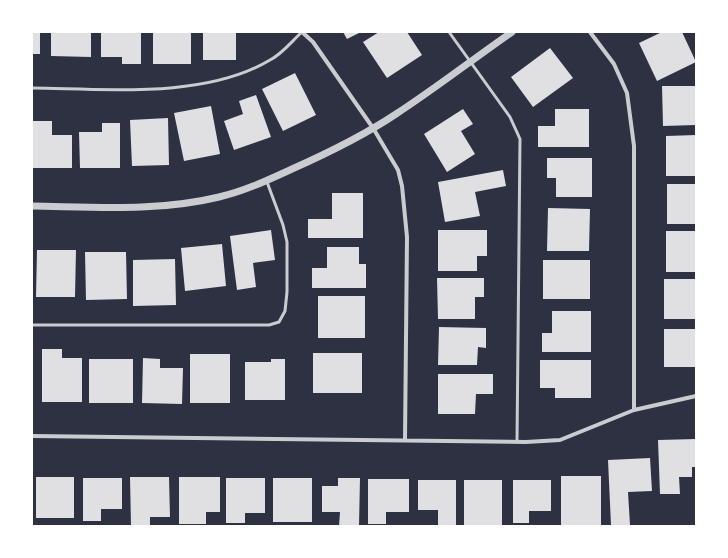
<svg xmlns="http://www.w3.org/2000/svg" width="728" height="558" viewBox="0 0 728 558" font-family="'Archivo Narrow',sans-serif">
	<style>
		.building { fill: #e0e0e3 }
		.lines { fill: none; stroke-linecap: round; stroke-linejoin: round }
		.service { stroke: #caccd0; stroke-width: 3 }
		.minor { stroke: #caccd0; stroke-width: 4 }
		.tertiary { stroke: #caccd0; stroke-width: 7 }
	</style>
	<rect width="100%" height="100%" fill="#2d3142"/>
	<path class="building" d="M32 32H40V54H32Z
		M51 32H91V57L51 56Z
		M101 32H141V64H122V57H101Z
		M153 32H191V64H153Z
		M203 32H236V60H203Z
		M343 32H361L347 39Z
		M379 32H407L422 55 387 78 363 42Z
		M662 32H682L696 62 657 81 639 43Z
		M550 48 573 78 533 107 511 77Z
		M295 73 316 115 283 131 262 89Z
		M662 86H696V125L663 126Z
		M256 95 271 137 234 150 224 121 243 114 239 101Z
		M211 106 220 154 184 161 174 113Z
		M463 109 473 124 461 131 475 154 447 172 424 134Z
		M555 109H589V147H538V126H555Z
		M168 118 169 165 132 166 130 120Z
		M33 121H52V135H72V168H33Z
		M102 123H120V168H80L79 132H102Z
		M696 135V176H666V136Z
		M547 158H592V197H556V178H547Z
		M503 170 506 186 475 192 480 216 445 222 438 182Z
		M667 184H696V224H667Z
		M332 193H363V238H308V219H332Z
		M548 208 590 209 589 251H547Z
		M271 230 275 260 253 263 256 287 237 290 230 236Z
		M438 230H487V256H477V271H438Z
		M666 231H696V272H666Z
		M222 244 226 286 185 291 181 248Z
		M327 247H359V264H366V288H312V268H327Z
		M37 250H76L75 297H36Z
		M85 252H126L127 299 86 300Z
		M175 259 176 305 133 306V260Z
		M543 260H590V299H543Z
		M437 278H484V297H475V319H438Z
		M664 279H696V319H664Z
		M318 296H365V338H318Z
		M552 311H591V352H542V333H552Z
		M439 327 486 328V348L478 347 477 365H438Z
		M664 329H696V367H664Z
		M42 349H62V358H82V402H42Z
		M313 353H362V393H313Z
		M190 354H230V403H190Z
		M143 358 160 359V368H183L182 404 142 403Z
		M89 359H133V403H89Z
		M271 359H285V400H245V362H271Z
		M540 360H591V398H555V388H540Z
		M438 374H493V394H476L475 414H438Z
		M696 439V467H692V477H679L680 494H660L658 440Z
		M650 458 652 491 628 492 630 525H611L608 460Z
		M561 476H601V525H561Z
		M36 477H74V518H36Z
		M130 477H169L170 517H150V526H131Z
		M179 477H220V512H206V524H179Z
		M83 478H122V509H101V521H83Z
		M226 478H265V513H245V523H226Z
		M273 478H312V522H273Z
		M338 478H360L359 526H339L340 512H322V486H338Z
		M368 479H409V512H386V524H368Z
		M418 480H456V525H438V510H418Z
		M464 480H502V526H464Z
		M513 480H551V511H529V523H513Z"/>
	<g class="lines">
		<path class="service" d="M449 32 510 117 520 139 517 442
			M32 88C106 89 205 99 270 60 282 54 292 41 302 32
			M32 325H269L279 322 285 311 287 292V242L283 225 267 182"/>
		<path class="minor" d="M302 32 313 42 373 128 398 170 402 186 407 237 405 440
			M590 32 614 64 627 93 634 146V410
			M32 436 526 442 560 440 634 410 696 396"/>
		<path class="tertiary" d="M32 206C94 207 158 212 219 197 245 191 268 180 292 169 328 153 363 136 396 114 436 88 473 59 512 32"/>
	</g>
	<rect width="728" height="558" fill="none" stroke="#ffffff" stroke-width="66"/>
</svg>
